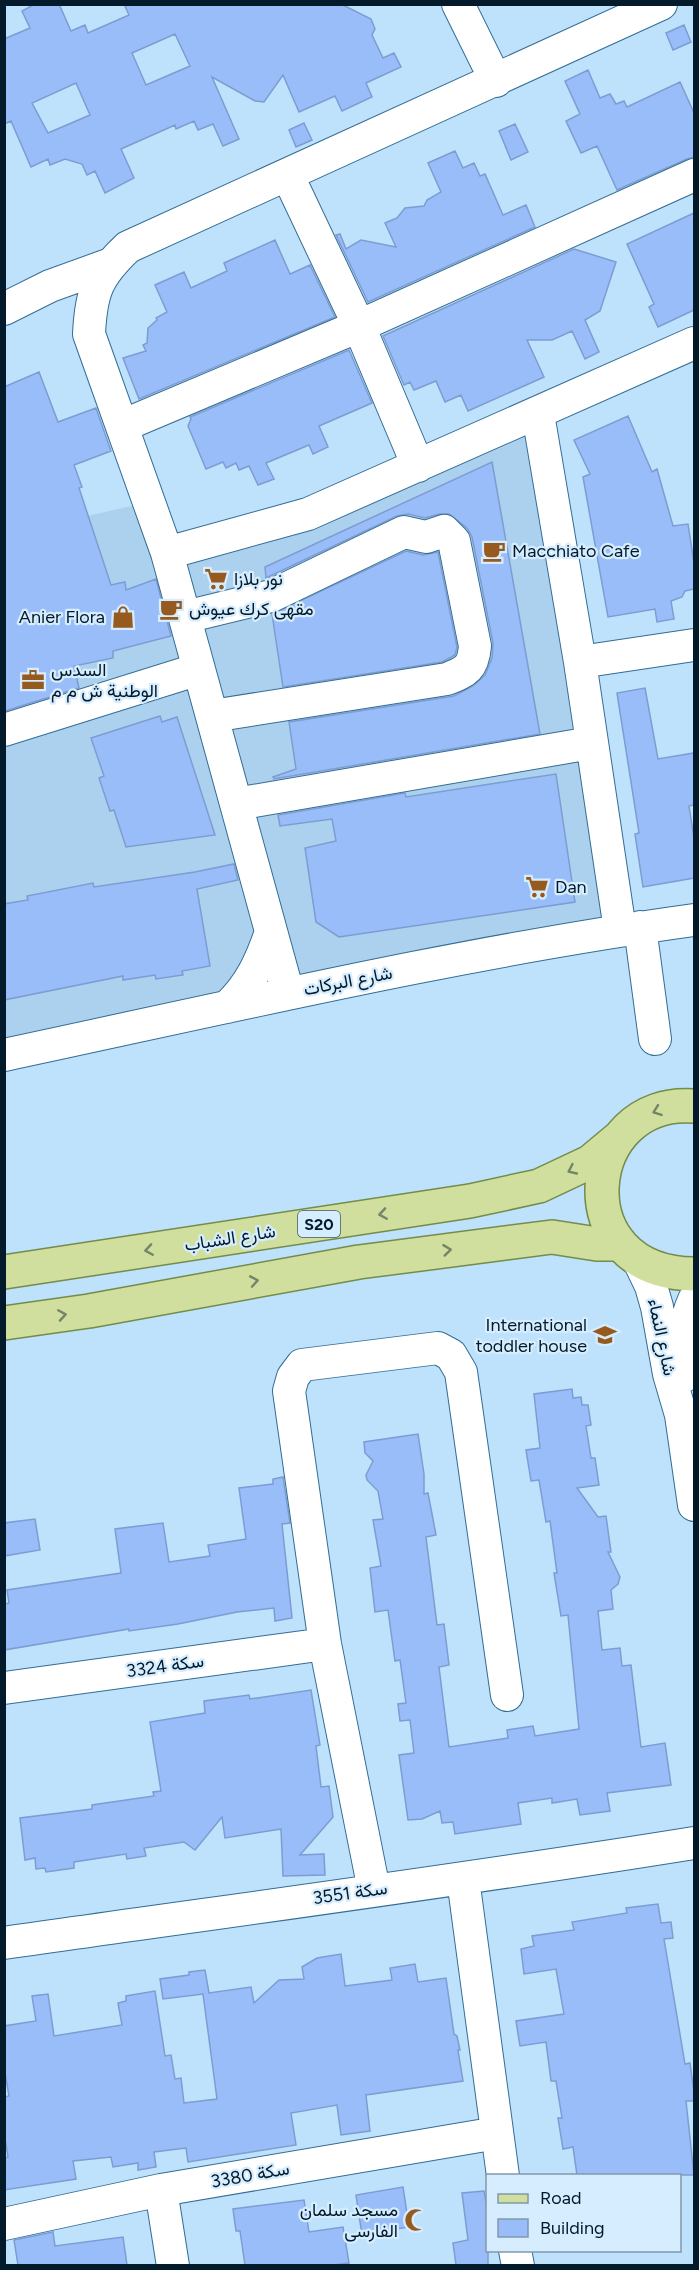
<svg xmlns="http://www.w3.org/2000/svg" width="699" height="2270" viewBox="0 0 699 2270" font-family="Figtree,Vazirmatn,sans-serif">
	<style>
		.built { fill: #abd1ee }
		.building { fill: #99bdf9; stroke: #7d9cd2; stroke-width: 1.5; fill-rule: evenodd }
		.lines { fill: none; stroke-linecap: round; stroke-linejoin: round }
		.minor-casing { stroke: #336d94; stroke-width: 34 }
		.major-casing { stroke: #738c4a; stroke-width: 36 }
		.minor { stroke: #fff; stroke-width: 32 }
		.major { stroke: #d0df9d; stroke-width: 33 }
		.oneway { stroke: #748669 }
		.labels { text-anchor: middle; dominant-baseline: central; stroke-width: 4.5; stroke-linejoin: round; paint-order: stroke }
		.shield { fill: #d5edff; stroke: #42596a; stroke-width: 1.5 }
		.shield-label { font-size: 16px; font-weight: bold; fill: #031a2a }
		.poi-label { font-size: 18px; fill: #031a2a; stroke: #d5edff; text-anchor: start }
		.street-label { font-size: 18px; fill: #031a2a; stroke: #d5edff }
	</style>
	<rect width="100%" height="100%" fill="#bee1fc"/>
	<path class="built" d="M542 412 620 930 5 1050 4 535 149 502 167 553Z"/>
	<path class="building" d="M35 4H59L71 31 85 25 88 33 129 15 124 4H341L371 19 375 29 372 35 383 58 394 53 401 67 366 83 372 97 342 111 335 96 299 112 283 75 264 102 255 101 212 77 239 139 223 146 213 124 198 130 194 121 176 129 175 125 121 149 134 178 105 193 95 171 87 175 82 164 65 159 50 165 48 159 31 167 11 121 4 124V39L30 28 22 11ZM175 34 190 66 146 85 132 53ZM76 83 90 115 48 133 32 103Z
		M684 25 691 42 673 50 666 33Z
		M588 70 600 98 610 94 616 104 624 101 627 107 680 82 694 113V157L687 159 617 190 597 146 581 153 566 121 580 114 565 81Z
		M304 123 312 140 296 147 289 130Z
		M515 124 528 152 511 160 499 131Z
		M455 151 463 168 474 163 480 176 485 174 503 215 526 205 535 227 368 302 336 235 340 234 346 249 361 240 396 247 385 223 397 218 405 208 424 206 427 200 441 192 428 163Z
		M694 213V310L658 327 649 307 654 304 627 244Z
		M275 240 290 274 310 265 335 317 139 399 123 358 146 351 143 345 147 343 148 328 157 320 156 318 167 312 155 285 184 272 191 288 227 271 224 263Z
		M574 249 616 262 600 311 585 320 599 352 585 359 572 331 552 340H527L544 377 468 411 461 395 445 402 436 381 414 390 410 382 404 385 383 336Z
		M349 350 372 403 319 426 328 447 313 454 309 445 266 463 274 479 258 485 249 466 239 470 236 463 226 468 223 462 206 469 188 426 191 419 190 417Z
		M39 372 58 422 96 408 111 451 74 465 82 487 79 488 111 585 125 582 126 590 156 579 171 636 113 651V658L74 666 79 688 5 711 4 387Z
		M628 416 652 472 657 469 673 526 688 524 694 563V589L685 591 682 597 671 601 674 619 657 622 655 609 608 617 583 477 590 474 574 440Z
		M492 462 540 734 274 779 273 777 296 769 289 722 454 696 473 686 485 675 492 658 493 643 472 537 467 528 449 514H439L425 518 408 514 397 516 266 578 265 567Z
		M406 551 423 555 438 552 457 647 455 655 442 662 283 687 272 614Z
		M645 688 658 759 694 753V805L689 806 694 838V878L643 887 635 834 639 833 617 693Z
		M160 716 162 722 177 717 215 835 126 847 114 810 110 811 99 778 104 776 91 738Z
		M556 774 575 902 339 937 316 922 305 848 336 841 332 819 280 826 278 815 405 793 406 797Z
		M234 864 238 880 197 889 210 966 182 971 183 975 156 979 155 975 123 980V976L4 1000V904L28 900 27 896 93 883 94 887 195 872Z
		M572 1389 573 1398 581 1397 582 1405H588L591 1425 586 1426 591 1458H595L599 1485 577 1488 598 1517 606 1516 611 1552H608L620 1577 618 1584 611 1590 613 1609 598 1611 602 1650 620 1648 622 1666 631 1665 641 1747 665 1743 671 1785 607 1793 610 1811 580 1815 577 1799 552 1803V1798L518 1803 521 1824 455 1834 453 1822 442 1823 440 1811 422 1819 408 1820 399 1755 414 1753 410 1720 400 1721 398 1704 406 1703 400 1660 395 1661 388 1610 375 1612 370 1568 381 1566 373 1520 383 1519 378 1491 367 1480 366 1475 373 1461 365 1453 364 1442 418 1434 424 1474V1494L428 1493 436 1535 426 1537 437 1625 444 1624 449 1665 439 1667 449 1747 508 1738 507 1730 533 1726 535 1736 579 1729 568 1615 561 1616 554 1573H557L550 1521 546 1522 539 1480 531 1481 526 1450 540 1448 534 1394Z
		M283 1477 290 1523 282 1524 292 1618 275 1621 274 1608 237 1612 178 1624 129 1631V1629L4 1650V1604L9 1603 7 1590 121 1573 115 1529 163 1523 169 1562 210 1556 208 1545 246 1539 239 1488 273 1484V1479Z
		M35 1519 40 1550 4 1556V1523Z
		M311 1690 320 1745 316 1746 321 1787 329 1786 333 1817 300 1855 324 1854 325 1875 283 1876 281 1829 225 1838 222 1817 195 1850 184 1842 144 1848 146 1856 127 1859 126 1854 74 1862V1868L46 1872 45 1868 36 1869 35 1858 25 1860 20 1818 92 1809V1805L154 1796 153 1792 161 1791 150 1722 205 1713 204 1701 249 1695 250 1699Z
		M658 1904 661 1923 671 1922 673 1938 664 1939 685 2064 690 2063 694 2092V2101H686L694 2175H577L573 2147 563 2149 558 2118H562L556 2081H551L546 2042 520 2046 516 2021 564 2014 556 1969 524 1974 521 1949 534 1946 532 1936 574 1930 572 1922 627 1913 626 1908Z
		M341 1954 345 1986 392 1980 390 1968 415 1964 418 1982 446 1978 454 2034 457 2036 460 2050H458L463 2081 366 2095 370 2131 341 2135 337 2105 291 2113 296 2145 188 2162 186 2148 154 2152 156 2167 138 2170V2163L113 2167 111 2157 73 2161 76 2179 4 2190V2158L8 2157 4 2132V2097L9 2096 4 2067V2026L36 2021 32 1996 48 1994 54 2036 122 2025 118 2003 126 2001V1996L155 1991 165 2056 171 2055 175 2079 181 2078 184 2103 217 2099 203 1994 163 1999 160 1979 189 1975V1972L205 1970 209 1993 251 1987 254 2003 279 1980 304 1979 302 1967 317 1958Z
		M403 2187 409 2227 362 2235 356 2195Z
		M484 2191 488 2212V2265H456L453 2243 468 2240 462 2193Z
		M304 2200 309 2232 343 2227 349 2263 334 2265H245L240 2231H236L233 2209Z
		M53 2232 55 2246 123 2237 127 2265H18L14 2240Z"/>
	<g class="lines">
		<g class="minor-casing">
			<path id="minor" d="M458 4 496 81
				M288 176 359 326 418 466
				M4 309 50 286 108 265
				M538 414 580 662 620 930
				M122 426 359 326 694 175
				M167 553 308 514 694 343
				M185 617 271 596 404 532 426 537 444 531 454 541 475 646C473 668 467 671 447 679L212 716
				M580 662 694 645
				M4 730 199 669
				M236 804 591 743
				M640 927 655 1039
				M288 993 167 553 89 334C91 292 97 276 128 247L661 4
				M227 1007C250 986 261 961 271 932
				M4 1055C234 1006 462 952 694 920
				M639 1261 651 1286 657 1307 669 1374 681 1415 694 1505
				M684 1376C683 1349 683 1324 694 1300
				M4 1688 325 1644
				M463 1879 503 2176
				M374 1890 325 1644 289 1391 293 1377 302 1365 438 1348 451 1355 461 1372 507 1695
				M4 1943C235 1910 465 1880 694 1843
				M161 2190 173 2266
				M4 2224 161 2190 497 2133
				M515 2250 518 2266"/>
		</g>
		<g class="major-casing">
			<path id="major" d="M694 1106C581 1097 562 1273 694 1274
				M4 1272 470 1201 539 1186 590 1162 620 1137
				M4 1323 89 1311 359 1262 552 1237 597 1244H620"/>
		</g>
		<use href="#minor" class="minor"/>
		<use href="#major" class="major"/>
	</g>
	<defs><path id="oneway-chevron" d="M-2-3.5L2.5 0L-2 3.5" fill="none" stroke-width="1.6" stroke-linecap="round" stroke-linejoin="round" transform="scale(1.5)"/></defs>
	<g class="oneway">
		<use href="#oneway-chevron" transform="translate(657 1111) rotate(160)"/>
		<use href="#oneway-chevron" transform="translate(572 1170) rotate(155)"/>
		<use href="#oneway-chevron" transform="translate(383 1214) rotate(171)"/>
		<use href="#oneway-chevron" transform="translate(149 1250) rotate(171)"/>
		<use href="#oneway-chevron" transform="translate(447 1250) rotate(-7)"/>
		<use href="#oneway-chevron" transform="translate(254 1281) rotate(-10)"/>
		<use href="#oneway-chevron" transform="translate(62 1315) rotate(-9)"/>
	</g>
	<defs>
		<g id="cafe-bare" transform="scale(1.8)"><path d="M-5.5-4.5H6V0H3Q3 3.5 0 3.5H-2.5Q-5.5 3.5-5.5 0ZM3-3.2v2h1.7v-2ZM-6 4.5H4V6H-6Z" fill="#975a1e" stroke="#d5edff" stroke-width="2.5" paint-order="stroke"/></g>
		<g id="supermarket-bare" transform="scale(1.8)"><path d="M-6-5.5h2.5l.6 2H6L4.5 2H-2.5L-4.4-4H-6ZM-1.5 3.2a1.3 1.3 0 1 0 .1 0ZM3 3.2a1.3 1.3 0 1 0 .1 0Z" fill="#975a1e" stroke="#d5edff" stroke-width="2.5" paint-order="stroke"/></g>
		<g id="shop-bare" transform="scale(1.8)"><path d="M-5-2.5h2.3a2.7 3.5 0 0 1 5.4 0H5L5.5 6h-11ZM-1.5-2.5h3a1.5 2.3 0 0 0-3 0Z" fill="#975a1e" stroke="#d5edff" stroke-width="2.5" paint-order="stroke"/></g>
		<g id="office-bare" transform="scale(1.8)"><path d="M-6-3h4V-5.5h4V-3h4V5H-6ZM-1-4.5V-3h2v-1.5ZM-6 0V1H6V0Z" fill="#975a1e" stroke="#d5edff" stroke-width="2.5" paint-order="stroke"/></g>
		<g id="school-bare" transform="scale(1.8)"><path d="M0-5L7-2L0 1L-7-2ZM-4 1L0 2.5L4 1V4Q0 6-4 4Z" fill="#975a1e" stroke="#d5edff" stroke-width="2.5" paint-order="stroke"/></g>
		<g id="mosque-bare" transform="scale(1.8)"><path d="M3.5-4.9A6 6 0 1 0 3.5 4.9A5 5 0 1 1 3.5-4.9Z" fill="#975a1e" stroke="#d5edff" stroke-width="2.5" paint-order="stroke"/></g>
	</defs>
	<g fill-rule="evenodd">
		<use href="#cafe-bare" x="494" y="551"/>
		<use href="#supermarket-bare" x="216" y="579"/>
		<use href="#cafe-bare" x="171" y="609"/>
		<use href="#shop-bare" x="123" y="617"/>
		<use href="#office-bare" x="33" y="680"/>
		<use href="#supermarket-bare" x="537" y="887"/>
		<use href="#school-bare" x="605" y="1335"/>
		<use href="#mosque-bare" x="416" y="2220"/>
	</g>
	<g class="labels">
		<rect class="shield" x="298" y="1211" width="42" height="26" rx="4.5"/>
		<g class="shield-label">
			<text x="319" y="1224">S20</text>
		</g>
		<g class="poi-label">
			<text x="512" y="551">Macchiato Cafe</text>
			<text x="234" y="579">نور بلازا</text>
			<text x="189" y="609">مقهى كرك عيوش</text>
			<text x="105" y="617" text-anchor="end">Anier Flora</text>
			<text x="51" y="670">السدس<tspan x="51" dy="21">الوطنیة ش م م</tspan></text>
			<text x="555" y="887">Dan</text>
			<text x="587" y="1325" text-anchor="end">International<tspan x="587" dy="21">toddler house</tspan></text>
			<text x="398" y="2210" text-anchor="end">مسجد سلمان<tspan x="398" dy="21">الفارسى</tspan></text>
		</g>
		<g class="street-label">
			<text transform="translate(348 981) rotate(-11)">شارع البركات</text>
			<text transform="translate(230 1238) rotate(-9)">شارع الشباب</text>
			<text transform="translate(662 1337) rotate(78)">شارع النماء</text>
			<text transform="translate(165 1666) rotate(-8)">سكة 3324</text>
			<text transform="translate(350 1893) rotate(-8)">سكة 3551</text>
			<text transform="translate(250 2175) rotate(-10)">سكة 3380</text>
		</g>
	</g>
	<rect width="699" height="2270" fill="none" stroke="#031a2a" stroke-width="12"/>
	<rect x="486" y="2174" width="195" height="78" fill="#d5edff" stroke="#8199aa" stroke-width="1.5"/>
	<rect x="498" y="2194" width="30" height="9" fill="#d0df9d" stroke="#8199aa" stroke-width="1.5"/>
	<text x="540" y="2204" font-size="18" fill="#031a2a">Road</text>
	<rect x="498" y="2219" width="30" height="18" fill="#99bdf9" stroke="#8199aa" stroke-width="1.5"/>
	<text x="540" y="2234" font-size="18" fill="#031a2a">Building</text>
</svg>
